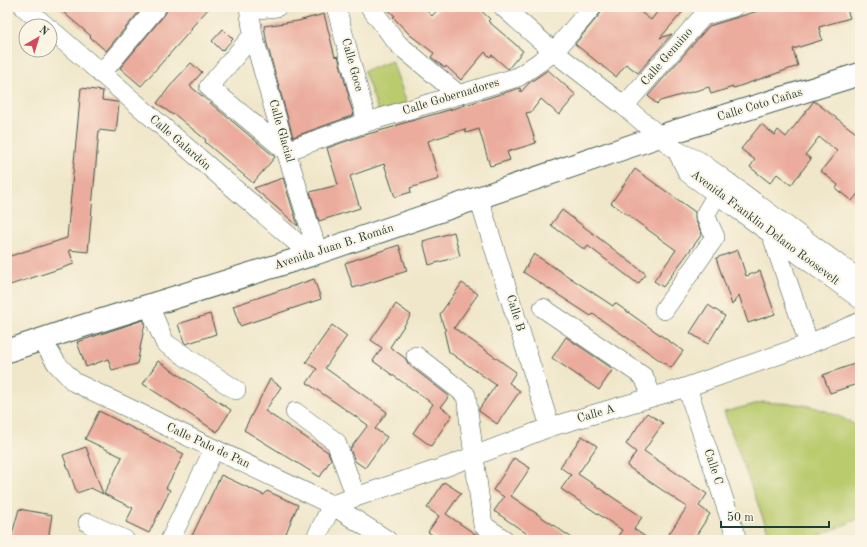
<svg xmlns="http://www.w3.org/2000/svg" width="867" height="547" viewBox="0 0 867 547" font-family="'Old Standard TT',serif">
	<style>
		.green { fill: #bacb6e; stroke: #6c8451 }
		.building { fill: #ebac9d }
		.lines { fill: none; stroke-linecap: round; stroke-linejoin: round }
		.minor-casing { stroke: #3e564a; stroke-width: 20 }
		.major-casing { stroke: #3e564a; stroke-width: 24 }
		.minor { stroke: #fff; stroke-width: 19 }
		.major { stroke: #fff; stroke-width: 22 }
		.labels { text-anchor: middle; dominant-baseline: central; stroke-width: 4; stroke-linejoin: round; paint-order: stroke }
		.street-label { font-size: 12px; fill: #1f3d34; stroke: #fcf5e5 }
	</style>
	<rect width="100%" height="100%" fill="#fcf5e5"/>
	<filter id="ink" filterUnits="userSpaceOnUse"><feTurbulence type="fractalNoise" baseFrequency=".025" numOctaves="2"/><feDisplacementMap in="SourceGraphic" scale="8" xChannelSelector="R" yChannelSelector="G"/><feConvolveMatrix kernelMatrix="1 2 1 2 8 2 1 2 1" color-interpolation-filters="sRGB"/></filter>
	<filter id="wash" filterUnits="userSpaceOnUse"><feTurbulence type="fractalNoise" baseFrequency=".012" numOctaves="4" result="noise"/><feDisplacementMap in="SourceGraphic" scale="16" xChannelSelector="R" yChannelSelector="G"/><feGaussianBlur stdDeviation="0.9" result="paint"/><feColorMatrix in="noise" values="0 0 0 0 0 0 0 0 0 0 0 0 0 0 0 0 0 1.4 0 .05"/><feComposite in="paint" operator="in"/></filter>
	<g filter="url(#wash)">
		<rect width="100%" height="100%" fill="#f0e7ca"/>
		<path class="green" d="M392 61 407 103 379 113 364 71Z
			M763 402C774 403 786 403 797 404 815 406 847 417 860 429V518L809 540H772L770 537 724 412Z"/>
		<g id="blocks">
			<path class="building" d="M57 7H143L106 51 90 37 91 36Z
				M168 7H210L191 28 192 29 141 86 120 68 165 14Z
				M385 7H423L432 16 440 7H477L490 19 488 21 523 51 508 69 492 55 490 57 485 52 461 80 446 66 445 68 431 57 434 53 410 35 393 17 395 16Z
				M603 7H634L651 20 661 7H687L660 38 672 34 638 73 626 64 616 77 575 44 600 14Z
				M771 7H846L850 18 819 27 822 40 793 49 798 66 734 88 733 87 711 94 709 87 660 101 657 104 648 96 709 26Z
				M324 14 335 57 338 56 349 97H348L354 115 293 137 267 44 264 26 298 21Z
				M223 29 233 39 222 51 212 41Z
				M191 63 202 72 190 86 275 157 253 183 205 142 206 140 174 114 173 115 157 103 175 80Z
				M548 70 576 95 559 115 541 99 531 112 526 113 536 143 507 152 510 160 490 166 479 129 466 133 465 129 428 141 439 179 410 188 411 192 395 197 384 164 350 176 360 208 319 221 310 192 338 185 327 148 361 136 397 126V125L459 107 520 88 521 92 529 83Z
				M81 88 103 91 102 100 117 102 119 104 116 132 99 130 88 252 69 250 74 264 7 286V257L67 238Z
				M814 101 860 136V191L852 201 836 189 838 185 821 171 837 151 819 137 805 155 811 159 791 185 777 174 770 183 750 167 755 160 741 149 761 124 775 135 778 130 786 137Z
				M635 169 695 212V219L702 234 663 287 654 281 676 250 611 203Z
				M283 178 298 226 254 188Z
				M562 210 646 274 638 284 588 246 585 250 551 225Z
				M454 232 460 256 429 265 423 241Z
				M399 245 407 271 353 288 345 263Z
				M738 250 746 276 760 271 775 314 748 323 739 295 732 305 716 258Z
				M534 254 613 306 615 303 683 351 671 368 593 314 591 316 523 272Z
				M314 279 321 299 240 326 233 306Z
				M462 283 478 294 454 328 516 372 509 383 520 391 497 424 479 411V409L496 385 449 352 444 331 446 329 444 328 440 314Z
				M396 304 411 315 390 347 405 358 409 365 449 396 441 407 452 415 431 446 413 433 433 404 373 361 382 348 371 340Z
				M708 305 725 316 708 344 690 333Z
				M210 314 216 334 186 344 184 342 178 324Z
				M143 320 145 323 137 364 112 370 108 359 86 367 77 342Z
				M332 325 347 336 325 368 387 412 375 429 387 437 365 468 355 461 350 449 368 425 307 383 317 369 306 362Z
				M566 337 613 369 599 390 552 358Z
				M158 361 231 410 217 432 143 384Z
				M860 362V383L830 393 823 375Z
				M270 379 281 387 265 411 328 452 331 459 320 477 244 430Z
				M99 411 184 454 166 488 170 490 149 533 126 522 133 508 104 494 122 457 85 439Z
				M647 413 663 423 644 451 707 494 699 506 710 514 693 540H678L669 534 687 507 627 466 636 452 626 444Z
				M582 436 597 446 578 474 642 517 634 529 650 540H615L622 530 561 489 571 475 560 467Z
				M86 447 103 494 91 488 77 493 63 455Z
				M514 458 530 468 511 496 575 540H536L494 511 504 497 493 490Z
				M221 475 264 495 267 491 298 505 283 540H190Z
				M444 482 461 493 446 514 484 540H440L428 532 439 516 427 508Z
				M19 509 52 515 49 533 52 540H19L11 538Z"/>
		</g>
	</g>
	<g filter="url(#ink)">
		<use href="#blocks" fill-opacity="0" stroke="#3e564a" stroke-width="1"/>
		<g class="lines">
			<g class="minor-casing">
				<path id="minor" d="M24 7 46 26
					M249 7 253 35 286 151 318 253
					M336 7 367 122
					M370 7 398 44 459 95
					M503 7 554 52 624 106 677 151 699 161 860 280
					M249 10 277 7
					M703 16 734 7
					M50 29 311 255
					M253 35 209 87 286 151 367 122 518 77 554 52 592 7
					M101 74 157 7
					M624 106 711 7
					M677 151 688 173 860 299
					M479 199 550 427
					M771 233 809 344
					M149 306 165 343 236 390
					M543 308 644 377 652 397
					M664 310 715 237 705 215 717 194
					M41 339 57 364 74 382 332 505 387 540
					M416 356 466 395 483 525 505 540
					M687 387 737 540
					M295 412 336 442 356 497
					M88 523 125 540
					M170 540 214 449
					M315 540 332 505 448 466 550 427 687 387 809 344 860 322"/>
			</g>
			<g class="major-casing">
				<path id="major" d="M7 351 70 330 311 255 660 136 860 74"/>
			</g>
			<use href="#minor" class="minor"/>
			<use href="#major" class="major"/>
		</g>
	</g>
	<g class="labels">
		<g class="street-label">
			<text transform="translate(667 57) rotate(-49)">Calle Genuino</text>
			<text transform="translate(352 65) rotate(75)">Calle Goce</text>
			<text transform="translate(451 97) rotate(-17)">Calle Gobernadores</text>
			<text transform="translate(760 105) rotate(-17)">Calle Coto Cañas</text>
			<text transform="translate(281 131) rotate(74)">Calle Glacial</text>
			<text transform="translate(180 143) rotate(41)">Calle Galardón</text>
			<text transform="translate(765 228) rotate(37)">Avenida Franklin Delano Roosevelt</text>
			<text transform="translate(334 247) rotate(-18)">Avenida Juan B. Román</text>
			<text transform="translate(515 313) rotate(73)">Calle B</text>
			<text transform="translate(596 414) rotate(-16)">Calle A</text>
			<text transform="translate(208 446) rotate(25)">Calle Palo de Pan</text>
			<text transform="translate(713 467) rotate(72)">Calle C</text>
		</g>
	</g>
	<rect width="867" height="547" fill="none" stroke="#fcf5e5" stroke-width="24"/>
	<g transform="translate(38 38) rotate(38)"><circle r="19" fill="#fcf5e5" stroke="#a4ab9e"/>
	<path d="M0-3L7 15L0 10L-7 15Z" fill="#d1495b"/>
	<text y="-6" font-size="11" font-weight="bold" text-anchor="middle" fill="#1f3d34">N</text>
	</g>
	<path d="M721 521v6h108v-6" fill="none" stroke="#1f3d34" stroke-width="2"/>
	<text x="727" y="521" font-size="12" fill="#1f3d34" stroke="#fcf5e5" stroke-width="3" paint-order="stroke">50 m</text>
</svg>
